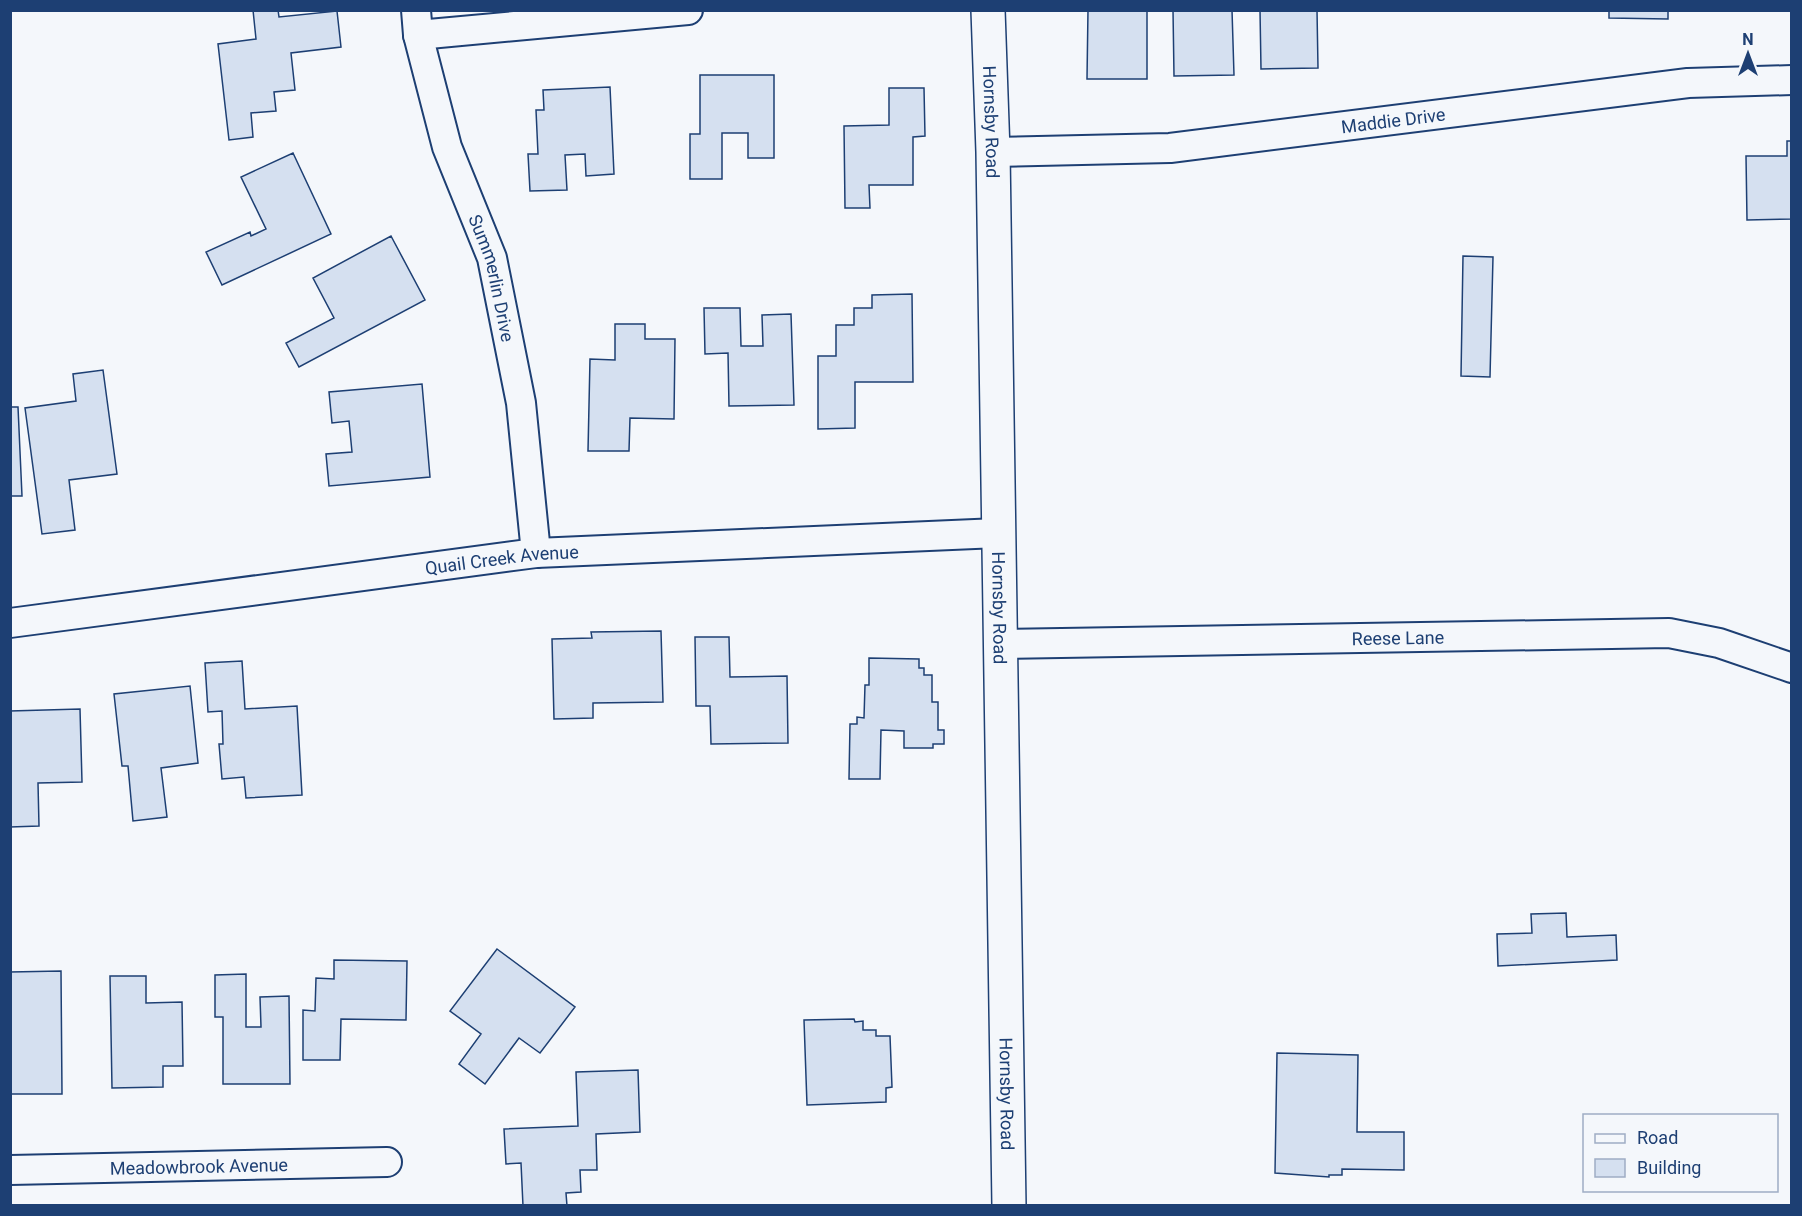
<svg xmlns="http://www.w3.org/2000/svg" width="1802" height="1216" viewBox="0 0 1802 1216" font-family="Roboto,sans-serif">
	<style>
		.building { fill: #d5e0f0; stroke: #1d3f73; stroke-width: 1.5 }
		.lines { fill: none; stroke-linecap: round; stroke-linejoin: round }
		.minor-casing { stroke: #1d3f73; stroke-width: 32 }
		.tertiary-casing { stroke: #1d3f73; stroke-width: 36 }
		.minor { stroke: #f4f7fb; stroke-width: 28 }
		.tertiary { stroke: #f4f7fb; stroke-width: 33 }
		.labels { text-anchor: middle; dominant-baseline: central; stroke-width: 4.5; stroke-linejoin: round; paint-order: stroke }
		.street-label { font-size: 18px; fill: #1d3f73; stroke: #f4f7fb }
	</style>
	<rect width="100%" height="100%" fill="#f4f7fb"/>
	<path class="building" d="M253 10H278L279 17 337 11 341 47 291 53 295 90 274 92 276 111 251 113 253 137 229 140 218 44 256 39Z
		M1088 10H1147V79H1087Z
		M1173 10H1232L1234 75 1174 76Z
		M1260 10H1317L1318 68 1261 69Z
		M1609 10H1668V19L1609 18Z
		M700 75H774V158H748V133H722V179H690V134H700Z
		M610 87 614 174 586 176 585 154 565 155 567 190 530 191 528 154H538L536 110H544L543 90Z
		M889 88H924L925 136 913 137V185H869L870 208H845L844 126 889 125Z
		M1787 141H1792V219L1747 220 1746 156H1787Z
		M293 153 331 234 222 285 206 252 250 232 251 236 266 229 241 177Z
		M391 236 425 300 299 367 286 343 334 318 313 278Z
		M1463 256 1493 257 1490 377 1461 376Z
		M912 294 913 382H855V428L818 429V356H836V325H854V308H872V295Z
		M704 308H740L741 346H763L762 315 791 314 794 405 729 406 728 353 705 354Z
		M615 324H645V339H675L674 419 630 418 629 451H588L590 359 615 360Z
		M103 370 117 474 69 480 75 530 42 534 25 408 76 401 73 374Z
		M422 384 430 477 329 486 326 454 352 452 349 421 332 423 329 392Z
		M10 407H18L22 496H10Z
		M661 631 663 702 593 703V718L554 719 552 639 592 638 591 632Z
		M695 637H729L730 677 787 676 788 743 711 744 710 706H696Z
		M869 658 919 659V668H924V675H932V702H938V730H944V744H933V748H904V731L881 730 880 779H849L850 724H857V717L864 718 865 685H869Z
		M242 661 245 709 297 706 302 795 246 798 244 777 222 779 219 744H223L222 711 208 712 205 663Z
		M190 686 198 763 161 768 167 817 133 821 128 766H122L114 694Z
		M80 709 82 782 38 783 39 826 10 827V711Z
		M1566 913 1567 937 1616 935 1617 960 1498 966 1497 934 1532 933 1531 914Z
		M497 949 575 1007 540 1053 519 1038 485 1084 459 1064 481 1034 450 1011Z
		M334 960 407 961 406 1020 341 1019 340 1060H303V1010L315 1011 316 978 334 979Z
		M61 971 62 1094H10V972Z
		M246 974V1027H261L260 997 289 996 290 1084H223V1017H215V975Z
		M110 976H146V1003L182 1002 183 1066H163V1087L112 1088Z
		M854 1019 855 1022 863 1021V1030H876V1036H890L892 1087 886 1088V1102L807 1105 804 1020Z
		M1277 1053 1358 1055 1357 1132H1404V1170L1342 1169V1175H1329V1177L1275 1173Z
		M638 1070 640 1132 596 1134 597 1170H580L581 1192 566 1193 567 1206H523L521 1163 506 1164 504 1129 578 1126 576 1072Z"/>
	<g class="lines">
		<g class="minor-casing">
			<g id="minor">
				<path id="s1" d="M416 10 418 35 447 147 492 258 521 403 536 553"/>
				<path d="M418 35 688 10"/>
				<path id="s2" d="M993 152 1170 148 1688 83 1792 80"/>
				<path id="s3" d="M10 623 536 553 998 533"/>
				<path id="s4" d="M1000 644 1669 633 1719 643 1792 668"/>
				<path id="s5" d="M10 1170 387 1162"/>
			</g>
		</g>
		<g class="tertiary-casing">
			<g id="tertiary">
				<path id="s6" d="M988 10 993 152 1009 1206"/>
			</g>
		</g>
		<use href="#minor" class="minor"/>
		<use href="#tertiary" class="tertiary"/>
	</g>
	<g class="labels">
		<g class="street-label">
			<text stroke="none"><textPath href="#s2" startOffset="402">Maddie Drive</textPath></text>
			<text stroke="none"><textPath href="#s6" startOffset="112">Hornsby Road</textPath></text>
			<text stroke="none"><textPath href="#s1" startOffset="280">Summerlin Drive</textPath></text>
			<text stroke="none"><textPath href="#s3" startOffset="496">Quail Creek Avenue</textPath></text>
			<text stroke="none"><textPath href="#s6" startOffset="598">Hornsby Road</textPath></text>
			<text stroke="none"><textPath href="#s4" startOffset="398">Reese Lane</textPath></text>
			<text stroke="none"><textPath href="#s6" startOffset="1084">Hornsby Road</textPath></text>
			<text stroke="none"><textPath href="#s5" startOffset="189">Meadowbrook Avenue</textPath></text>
		</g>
	</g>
	<rect width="1802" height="1216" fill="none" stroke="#1d3f73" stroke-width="24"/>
	<rect x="1583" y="1114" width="195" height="78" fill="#f4f7fb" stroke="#9eadc5" stroke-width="1.5"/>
	<rect x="1595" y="1134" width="30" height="9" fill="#f4f7fb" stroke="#9eadc5" stroke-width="1.5"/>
	<text x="1637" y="1144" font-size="18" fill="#1d3f73">Road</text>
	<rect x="1595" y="1159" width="30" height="18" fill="#d5e0f0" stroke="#9eadc5" stroke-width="1.5"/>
	<text x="1637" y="1174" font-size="18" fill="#1d3f73">Building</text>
	<g transform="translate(1748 54)" stroke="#f4f7fb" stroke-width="4.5" paint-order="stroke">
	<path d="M0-4.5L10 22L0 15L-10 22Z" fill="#1d3f73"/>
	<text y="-9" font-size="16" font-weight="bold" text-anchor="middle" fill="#1d3f73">N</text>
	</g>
</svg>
